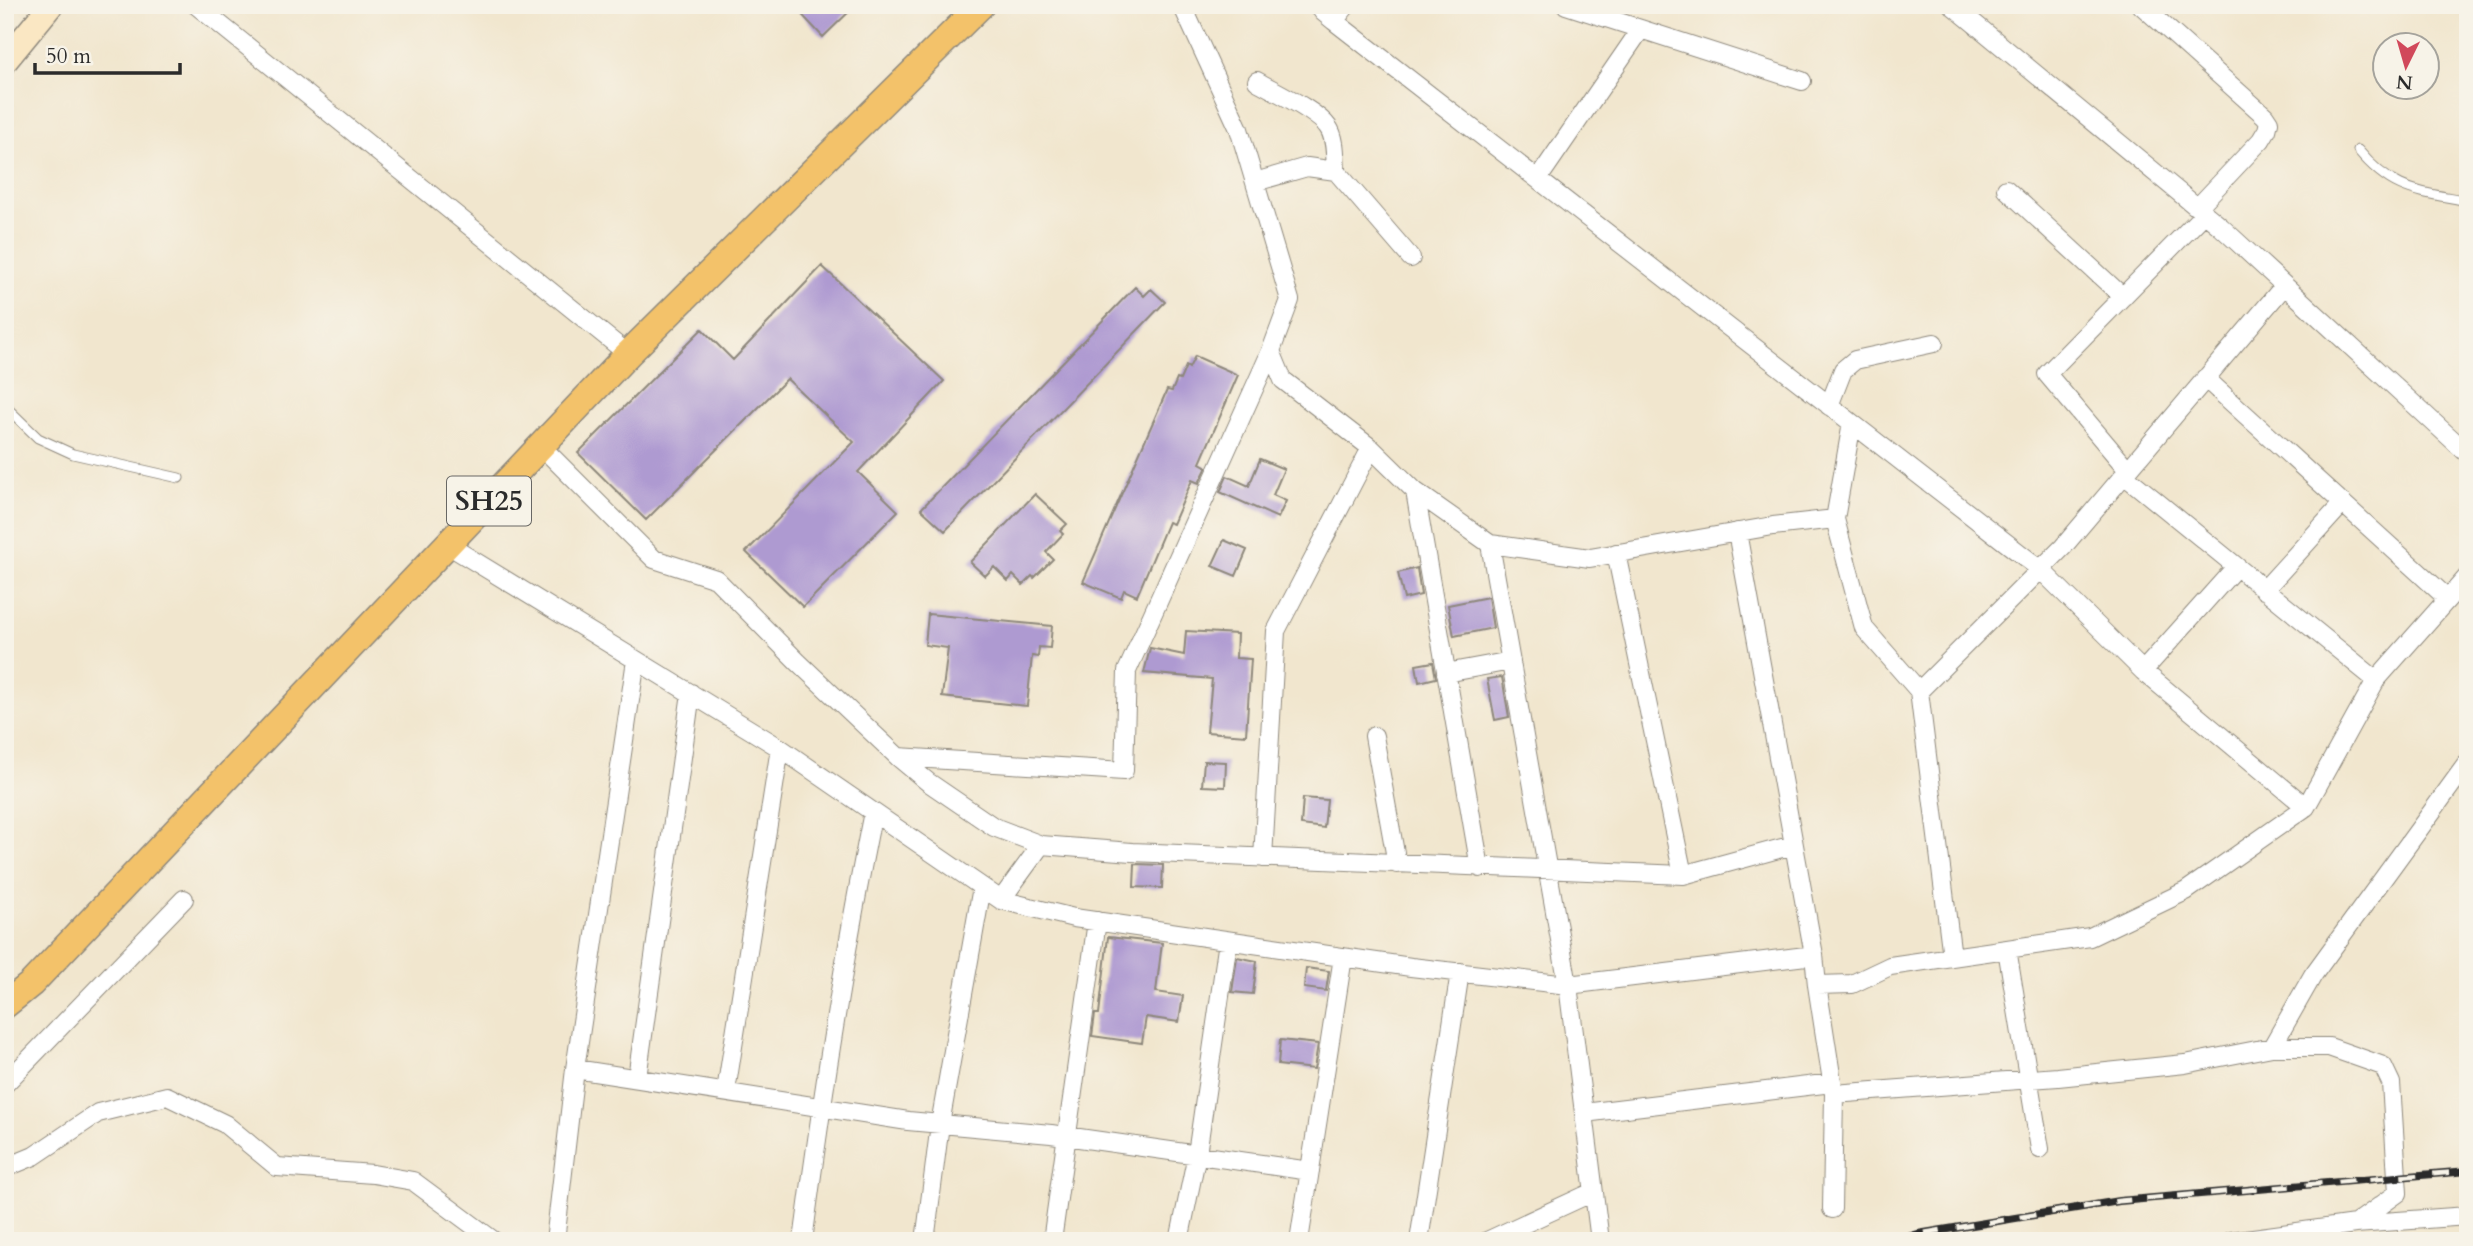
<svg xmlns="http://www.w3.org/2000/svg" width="2473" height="1246" viewBox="0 0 2473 1246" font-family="Cardo,serif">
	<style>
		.building { fill: #ae9ad1 }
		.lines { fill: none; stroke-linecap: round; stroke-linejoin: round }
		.lane-casing { stroke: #8e887c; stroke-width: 11 }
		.street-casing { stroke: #8e887c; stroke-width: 20 }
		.secondary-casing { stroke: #8e887c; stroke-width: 27 }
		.primary-casing { stroke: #8e887c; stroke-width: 29 }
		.lane { stroke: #fff; stroke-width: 9 }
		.street { stroke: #fff; stroke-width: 18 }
		.secondary { stroke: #fae7c3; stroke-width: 24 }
		.primary { stroke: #f3c26a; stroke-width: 26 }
		.rail-casing { stroke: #2b2b2b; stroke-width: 8 }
		.rail { stroke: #f7f3e8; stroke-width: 5; stroke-dasharray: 16; stroke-linecap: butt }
		.labels { text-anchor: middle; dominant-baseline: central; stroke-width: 5; stroke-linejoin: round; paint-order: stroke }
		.shield { fill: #f7f3e8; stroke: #686764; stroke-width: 2 }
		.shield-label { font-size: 28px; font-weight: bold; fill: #2b2b2b }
	</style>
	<rect width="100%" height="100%" fill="#f7f3e8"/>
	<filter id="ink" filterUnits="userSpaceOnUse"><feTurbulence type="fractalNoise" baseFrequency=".0143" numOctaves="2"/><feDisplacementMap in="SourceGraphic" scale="14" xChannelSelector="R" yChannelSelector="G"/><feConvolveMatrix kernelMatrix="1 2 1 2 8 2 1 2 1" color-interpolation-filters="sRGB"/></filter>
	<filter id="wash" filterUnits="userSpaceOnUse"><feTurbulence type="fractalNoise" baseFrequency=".00686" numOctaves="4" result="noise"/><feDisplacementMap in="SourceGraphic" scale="28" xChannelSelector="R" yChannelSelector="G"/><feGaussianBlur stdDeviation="1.57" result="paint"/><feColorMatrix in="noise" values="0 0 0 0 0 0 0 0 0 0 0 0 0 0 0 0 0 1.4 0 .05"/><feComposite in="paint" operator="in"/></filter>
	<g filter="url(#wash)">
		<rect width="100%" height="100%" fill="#f1e6ce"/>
		<g id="blocks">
			<path class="building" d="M793 5H856L823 37Z
				M822 266 944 381 858 472 898 511 803 607 746 552 854 442 787 379 646 520 578 453 702 329 733 360Z
				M1135 287 1144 296 1151 289 1165 302 945 531 921 509Z
				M1195 356 1238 375 1200 463 1207 467 1199 483 1192 480 1173 524 1168 522 1137 596 1124 590 1121 598 1083 582 1167 390 1172 391 1177 379 1180 380 1186 366 1189 368Z
				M1260 459 1284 469 1273 495 1286 501 1278 518 1220 492 1227 476 1249 486Z
				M1035 494 1067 524 1060 531 1063 534 1046 552 1053 559 1034 578 1032 576 1023 585 1013 575 1008 581 994 567 985 576 970 562Z
				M1224 540 1247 550 1236 576 1212 566Z
				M1417 568 1421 595 1404 599 1398 573Z
				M1488 597 1493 628 1454 636 1448 605Z
				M928 614 1052 626 1050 648 1039 647 1038 657 1032 656 1027 706 942 697 948 648 925 645Z
				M1186 631 1237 634 1236 658 1251 659 1246 735 1207 732 1212 679 1144 673 1150 648 1184 655Z
				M1433 662 1436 678 1419 682 1416 665Z
				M1502 677 1509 717 1495 720 1487 679Z
				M1204 761 1226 762 1225 787 1202 786Z
				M1303 798 1327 800 1324 828 1301 825Z
				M1135 864 1163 865 1162 888 1134 887Z
				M1108 937 1162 943 1156 992 1183 996 1179 1022 1146 1017 1142 1043 1092 1036 1095 1014H1099Z
				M1237 957 1257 961 1253 994 1232 992Z
				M1306 968 1329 971 1326 991 1304 988Z
				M1280 1040 1318 1044 1314 1069 1278 1065Z"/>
		</g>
	</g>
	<g filter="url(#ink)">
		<use href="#blocks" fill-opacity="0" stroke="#8e887c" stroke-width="2"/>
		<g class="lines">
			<g class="lane-casing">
				<path id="lane" d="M2358 150C2393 192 2417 191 2468 201
					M5 406 38 438 73 454 179 478"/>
			</g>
			<g class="street-casing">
				<path id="street" d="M196 5 628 354
					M1182 5 1239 129 1290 300 1271 351
					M1318 5 1323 12 1334 21 2040 569 2143 671 2306 807
					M1566 5 1802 81
					M1952 5 2221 227 2468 454
					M2141 5 2265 116 2269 122 2267 130 2261 140 2198 207
					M1334 21 1347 5
					M1257 81C1274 91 1317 111 1328 127 1336 138 1335 157 1336 171
					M1538 179 1641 29
					M1255 182 1307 167 1336 171 1411 258
					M2006 189 2123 297
					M2205 378 2447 598
					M1829 406 1843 370 1855 360 1934 343
					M541 446 654 559 716 579 798 662 898 757 928 782 994 827 1041 845
					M2128 470 2047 374 2205 213
					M2124 475 2376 680
					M1415 491 1480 868
					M1835 519 1852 423
					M1737 532 1814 955
					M448 545 780 748 1001 900 1074 918 1411 967 1568 985 1600 1241
					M1616 553 1683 875
					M2264 590 2343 503
					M2143 671 2236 567
					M1446 673 1511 661
					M1374 736 1397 864
					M898 757 1124 771 1127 671 1271 351 1283 380 1371 448
					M1263 858 1276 631 1371 448 1415 491 1490 544
					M1001 900 1041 845 1132 852 1683 875 1793 845
					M2007 949 2040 1149
					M1952 957 1919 691 2063 547 2284 286
					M1817 985 1814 955 1568 985 1490 544 1590 558 1773 526 1835 519 1864 628 1919 691
					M2272 1047 2313 975 2468 762
					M575 1069 636 660
					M637 1078 691 693
					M5 1084 184 899
					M726 1091 780 748
					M1834 1094 2058 1077 2185 1064 2272 1047H2329L2383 1066 2391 1083 2398 1193 2355 1224
					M1584 1113 1832 1083
					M5 1168 34 1156 98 1113 167 1096 225 1124 277 1167 373 1174 413 1181 494 1241
					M1832 1209 1834 1094 1817 985 1852 984 1890 966 2090 937 2186 891 2306 807 2376 680 2468 576
					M555 1241 575 1069 908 1121 1051 1134 1310 1171
					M803 1241C822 1097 844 954 873 812
					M925 1241 940 1124 982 887
					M1052 1241 1097 921
					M1179 1241 1197 1154 1228 941
					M1299 1241 1343 957
					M1419 1241 1460 972
					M1487 1241 1593 1192
					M2231 1241 2355 1224 2468 1216"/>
			</g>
			<g class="secondary-casing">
				<path id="secondary" d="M5 61 51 5"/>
			</g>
			<g class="primary-casing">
				<path id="primary" d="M5 1005 31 984 628 354 981 5"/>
			</g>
			<use href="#lane" class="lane"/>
			<use href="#street" class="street"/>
			<use href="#secondary" class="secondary"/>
			<use href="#primary" class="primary"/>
			<g class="rail-casing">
				<path id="rail" d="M1894 1241 1918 1234 2119 1201 2468 1171"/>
			</g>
			<use href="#rail" class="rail"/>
		</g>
	</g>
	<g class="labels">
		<rect class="shield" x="447" y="476.5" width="84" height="49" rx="5"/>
		<g class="shield-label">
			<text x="489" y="501">SH25</text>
		</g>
	</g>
	<rect width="2473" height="1246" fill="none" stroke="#f7f3e8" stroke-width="28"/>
	<g transform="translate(2406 66) rotate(185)"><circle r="33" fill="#f7f3e8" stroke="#a5a39c" stroke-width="2"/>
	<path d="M0-5L12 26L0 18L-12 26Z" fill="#d1495b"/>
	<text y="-10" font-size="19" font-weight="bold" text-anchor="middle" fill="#2b2b2b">N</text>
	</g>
	<path d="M35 63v10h145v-10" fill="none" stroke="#2b2b2b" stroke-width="3.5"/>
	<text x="46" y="63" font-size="21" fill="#2b2b2b" stroke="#f7f3e8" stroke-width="5" paint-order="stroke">50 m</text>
</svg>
